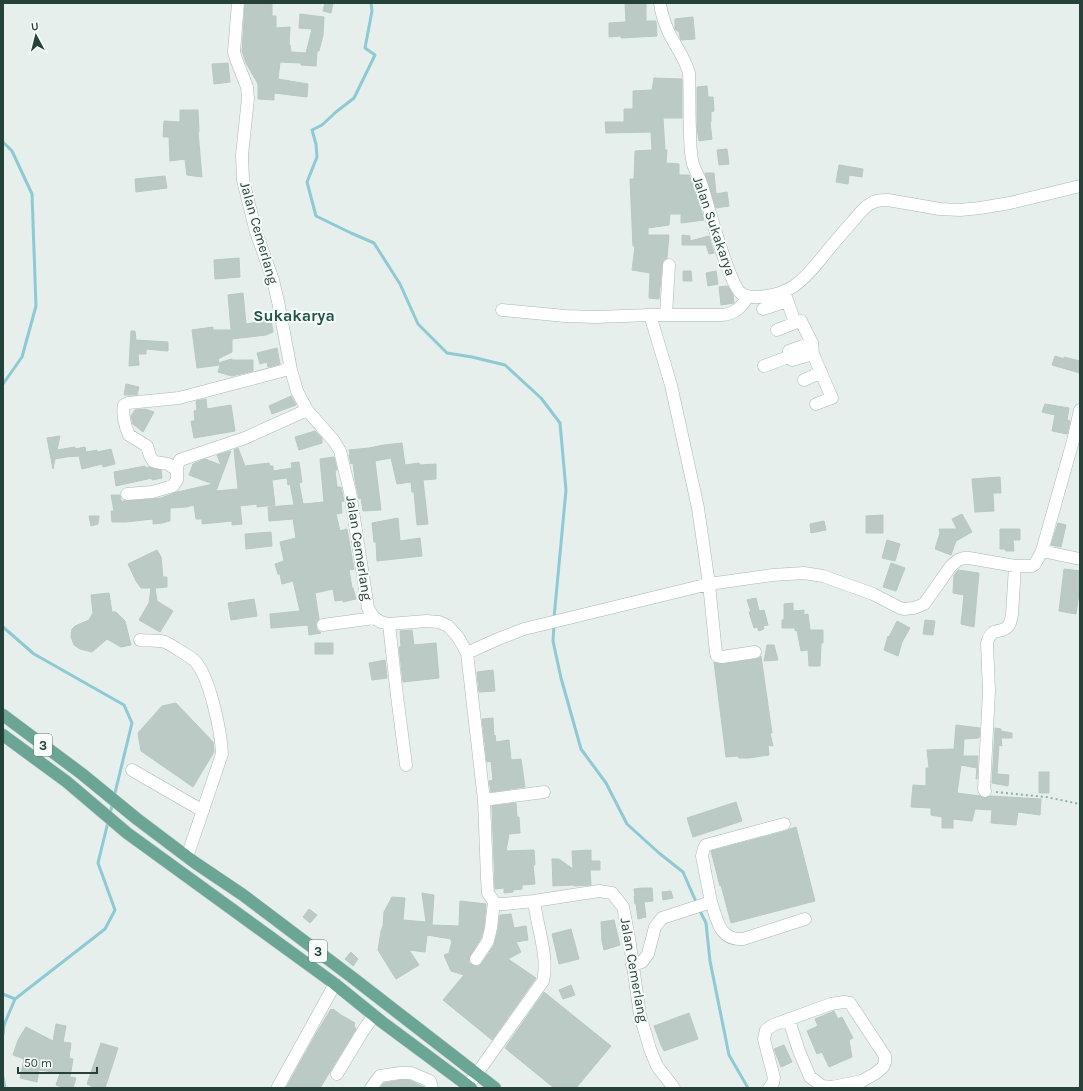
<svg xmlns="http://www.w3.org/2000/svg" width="1083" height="1091" viewBox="0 0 1083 1091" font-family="Karla,sans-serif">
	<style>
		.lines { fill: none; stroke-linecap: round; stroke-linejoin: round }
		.stream { stroke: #8ec9d4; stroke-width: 3 }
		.building { fill: #bbcac4; stroke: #b8c9c2 }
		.minor-casing { stroke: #a8b8b2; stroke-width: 13 }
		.major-casing { stroke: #c2cac8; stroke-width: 13 }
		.path { stroke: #86b3a5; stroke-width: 2; stroke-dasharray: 2 3; stroke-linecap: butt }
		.minor { stroke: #fff; stroke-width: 12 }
		.major { stroke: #6aa596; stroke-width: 12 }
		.labels { text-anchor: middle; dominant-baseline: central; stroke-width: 4; stroke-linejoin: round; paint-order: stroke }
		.shield { fill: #f7fbf9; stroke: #637a73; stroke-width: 1 }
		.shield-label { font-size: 13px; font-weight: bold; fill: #24423a }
		.street-label { font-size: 14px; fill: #24423a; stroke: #f7fbf9 }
		.quarter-label { font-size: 16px; font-weight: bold; fill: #1f5548; stroke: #f7fbf9 }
	</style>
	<rect width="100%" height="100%" fill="#e6efeb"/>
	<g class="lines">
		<path class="stream" d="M371 3 372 11 365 48 375 55 354 98 336 112 322 125 312 130 316 144 317 157 307 182 316 216 351 233 374 243 400 284 418 324 447 353 472 357 505 365 541 398 560 423 566 490 554 618
			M3 142 12 151 32 194 36 306 22 357 3 384
			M554 625 553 641 561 678 581 749 606 783 627 824 659 853 683 872 697 904
			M3 627 34 654 124 705 132 723 114 797
			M110 814 113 802
			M699 909 706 923 710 961 729 1055 748 1088
			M3 994 15 999
			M3 1034 4 1025 15 999 105 929 115 910 98 863 108 822
			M3 1077 5 1088"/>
	</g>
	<path class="building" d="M245 3H272V16H276V28L290 27 289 45H290L291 52 306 53 312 29 299 28 300 14 324 17 323 35 319 51H317L316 66 301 65V63L280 62 278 79 308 84 307 97 274 93V100L258 99V84L246 63 242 51Z
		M325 3H333L331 13 323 11Z
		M625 3H646V21H656L657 36 621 38V36L609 37V23L626 22Z
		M693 17 695 39 681 40 680 37 679 32 675 29V19Z
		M228 63 230 82 214 84 212 64Z
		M654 78 682 79V118H663L665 150H667L666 163 679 164V175H689L694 185 704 220 681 223V214H670L669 225 648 228V235H669L667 258 663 261 662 265 659 299 649 298 650 273 632 270 635 246H633L630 179H634L635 151 652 150 651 132 606 133 605 122H624V109H633V91L652 90Z
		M707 86 708 97H713L714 111 711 112V122H710L712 139 699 141 697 128V87Z
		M180 110H198L199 132H198L202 177 187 175 185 159 170 161 169 137H163L164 121 180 122Z
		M727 149 729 164 719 165 717 150Z
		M839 165 863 169 862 177 849 175 848 184 836 182Z
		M705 173H714L716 194 727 192 729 206 716 208Z
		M165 176 167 188 136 192 135 179Z
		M682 235 690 236V241L709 236 714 253 709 254 706 245H682Z
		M239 258 240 277 215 279 214 260Z
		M683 271H691L692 281H683Z
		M716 271 718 284 708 286 706 273Z
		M728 286 733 295 734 303 721 305 719 287Z
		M243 293 246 324 271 320 273 332 266 335 232 339V352L218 359 220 365 197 368 192 330 213 327V330H231L228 295Z
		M131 331H135L136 340 168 342V351L146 349V354H138L139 365 129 366Z
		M277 348 280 364 268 367 267 362 260 364 257 353Z
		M1055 356 1064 359V357L1080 361V373L1052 365Z
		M232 359V360H253V371L232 376 218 372 221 362Z
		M126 384 139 387 137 395H124Z
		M291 396 296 405 272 414 269 406Z
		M206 399 207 409 231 405 235 431 194 438 191 421H195L194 411 197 410 196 401Z
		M1045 404 1069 408 1067 420 1070 421 1067 434 1052 431 1055 415 1042 412Z
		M145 409 154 412 143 432 133 424 131 416 135 410Z
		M315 431 322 438V443L299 450 295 437Z
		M60 436 57 450 75 447V449L85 447 86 452 97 450V452L111 449 115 464 103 467 102 464 82 469 79 456 66 457 55 459 53 469 47 438Z
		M402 443 405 465 419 463 420 465 436 464V479L423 480 428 524 417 525 414 492H412L411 482 397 484 391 458 375 461 381 510 363 511 361 498 359 499 355 480 353 463 351 464 349 455H350L349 450 369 448 384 445Z
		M238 448 245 466 269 463 270 466H273V471L292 468 291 463 299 462 302 482 299 483 303 504 324 502 320 459 334 457 337 470 335 471 337 487H341L344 501 341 502 342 513 336 514 340 531 347 529 354 569 349 570 352 588H353L356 599 343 602V600L335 601 333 589 315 593 319 619 316 622V626L317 630 321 633 309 635 308 625 271 628 270 614 300 611 293 581 282 584 280 574H278L275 564 284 561 280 542 296 538 293 519 269 521 268 507 294 505 290 484 288 485 287 478 272 480 275 505 257 507V504L240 506 242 524 232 525V521L202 524V519H196L194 505 186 507 170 508V521L162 523 153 524V519L126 522H112L111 511H114L111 495H120L121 501H127L153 499 161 498 177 492 213 484 189 475 193 464 205 459 221 465 217 455 231 451 216 491 238 489 234 450Z
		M145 466V468L149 467 161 470 162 478 152 480V478L116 486 114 472Z
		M1000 477 1001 493H993L994 511 975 512 972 479Z
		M962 514 972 532 956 541 951 555 935 549 940 533 939 529H957L952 519Z
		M883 515V533H866V516Z
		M89 516H99L98 524 91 526Z
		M398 518 400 541 420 538 422 556 377 561 376 542H374L372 523Z
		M824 521 826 530 811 533 810 524Z
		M1058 523 1066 525 1061 547 1051 545Z
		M1000 529H1020V540H1013L1014 551H1006L1005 549H1000Z
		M271 532 272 546 246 549 245 534Z
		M887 540 900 544 895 561 882 558Z
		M157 550 161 557 163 577H167V587L155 588 157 601 173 611 160 632 139 620 149 603 151 588H141L136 581 128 564Z
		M891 563 905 568 896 591 883 587Z
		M1064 569 1080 571V587L1076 614 1059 611Z
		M958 570 979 573 974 627 961 624 964 595 953 593 954 575Z
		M109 593 112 612H116L125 621 131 645 121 647 107 639 92 652 80 649 74 645 71 637 72 629 75 626 89 620 93 613 91 595Z
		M756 598 759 611 764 610 768 625 763 626 764 629 759 631 757 627 754 628 749 612H751L747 600Z
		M254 599 257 616 231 620 228 603Z
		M793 603V611L804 610V615L808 614 810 630H823V643H821L820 666H809L808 650 801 651 797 630 795 631V628H782V620H784V604Z
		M925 620 935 621 933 635 923 634Z
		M897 621 910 628 902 642 898 656 884 650 888 636 889 637Z
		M412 630 414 645 436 643 439 678 403 682 399 647H401L400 631Z
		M315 643H333V654H315Z
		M767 645H774L778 660 764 661Z
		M761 656 772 733H770L773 746 768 745 769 755 749 758H739L738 756 726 757 714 662 723 664 756 659 759 658Z
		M385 660 387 678 372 680 369 663Z
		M493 670 495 691 479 692 477 672Z
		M176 703 213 742 214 752 193 787 141 751 138 733 162 706Z
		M493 718 494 736 495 735 496 742 509 740 511 760 521 759 525 787 491 792 489 781 493 780 491 761 487 762 482 719Z
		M956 725 980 728 979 738 964 739 963 756H978L977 779H976L977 768 961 765 957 793 980 796 985 798 990 796 1041 799 1040 815 1018 812 1016 825 991 823 992 810 975 809 972 821 953 819V828H942V817L931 815V808L911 807 913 785 926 786V768H929L927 750 954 749Z
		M995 728 1001 729V731L1012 733V738H1001L1002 746 999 745 997 774 1009 775 1008 786 992 783Z
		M1039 772H1049V793H1039Z
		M736 802 742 821 693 837 687 818Z
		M516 803 517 817H519L520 833 509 834 506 851 534 850 535 865H533L535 884 522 885V889L513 890V892L504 893V888L495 889 492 806Z
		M796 827 815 901 731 923 721 885 720 886 711 851 786 831 790 829Z
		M591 850V861H600V870H590L591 885 574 886V885L553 886 552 859H559L573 869 572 851Z
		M642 888 643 892 642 888H652L653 901 644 902 646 917 638 919 636 904H635L634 896H635L634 889Z
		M671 891 673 898 663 900 662 892Z
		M422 893 434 895 432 925 459 926 460 901 486 904 484 927 481 938 469 958V963L472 965 475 966H479L482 963 494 945 498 930 500 915 511 914 514 928 526 926 528 940 516 942 521 952 508 959 536 978 492 1040 443 1000 464 975 451 971 444 955 449 953 452 941H451V939L427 935 425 952 409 950 419 965 396 979 378 950 381 931 383 926 384 912 392 897 405 898 403 920 426 922Z
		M309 909 317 915 310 923 303 917Z
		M614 920 620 945 604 950 602 941 601 922Z
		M571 929 579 959 559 964 552 934Z
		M351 952 358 959 353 966 345 959Z
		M571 985 575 995 563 999 559 990Z
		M544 992 611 1046 576 1088H554L505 1048Z
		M331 1009 332 1010 333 1009 341 1015 355 1023 354 1026 356 1029 320 1088H286L317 1032Z
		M834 1011 838 1019 842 1017 853 1038 849 1040 852 1057 829 1067 822 1052 817 1054 807 1031 818 1026 815 1019Z
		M689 1013 698 1039 664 1051 661 1045 654 1026Z
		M56 1024 66 1026 63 1042 71 1043 69 1058 73 1059 70 1077 76 1078 73 1088H62V1087L56 1085 60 1073 39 1070 37 1082 20 1078 24 1059 13 1055 18 1040 26 1027 53 1041Z
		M101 1043 118 1048 105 1088H95L87 1084Z
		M784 1045 792 1062 781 1067 774 1049Z
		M401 1080H409L424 1087V1088H380L384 1083Z"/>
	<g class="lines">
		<g class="minor-casing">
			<path id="minor" d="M238 3 234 52 236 59 247 87 248 98 242 155 243 180 256 232 273 280 279 306 291 370 297 391 307 410 334 441 340 451 350 492 368 608 374 618 381 622 389 624 426 621 439 622 448 626 458 637 467 653 484 800 487 878 488 893 494 902 498 904H504L534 901 599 891 612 893 623 907 629 938 640 1015 650 1049 657 1066 674 1088
				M660 3C661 13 665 24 669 33 676 47 685 58 689 73 690 92 689 111 690 130 690 141 690 153 693 164 695 171 700 178 702 186 708 204 729 286 742 294 755 301 783 294 794 286 806 278 815 266 824 255 833 244 843 232 853 221 858 215 864 207 870 204 876 200 881 200 888 200L940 209 960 210 980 208 1010 203 1080 186
				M784 291 795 323 801 321 812 343 813 354 832 398 816 404
				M763 309 787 301
				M502 310 565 316 596 317 650 315H722C735 314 742 307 748 296
				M650 315 671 385 698 508 709 584 716 653 717 656 722 657 755 652
				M666 315 669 265
				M777 330 795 323
				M812 343 789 351 792 360 813 354
				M764 366 791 356
				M804 380 820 373
				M177 470 168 464 155 462 153 461 150 456 147 446 129 435C125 427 122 413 124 405L128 403 179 398 282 371 290 367
				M127 494 152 492 173 486 177 480V466L180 460 245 438 307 410
				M1042 551 1080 559
				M389 624 397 696 406 765
				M323 625 374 618
				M140 640C147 641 159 640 165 642 170 644 190 657 194 660 210 676 221 732 222 754L187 857
				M467 653 498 639 524 629 709 584 773 575 804 573 823 576 873 594 900 608 904 609 914 608 924 604 951 566 958 560 964 558H969L1015 566H1032L1035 564 1042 551 1073 441 1080 410
				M132 770 203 811
				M985 791 984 789 989 691 987 643C992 624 1002 636 1009 625 1011 622 1011 618 1012 615L1015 566
				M484 800 544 792
				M711 902C717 919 719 941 743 939L805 919
				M476 959 488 941 491 928 494 902
				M632 965 642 962 648 954 655 927 662 918 711 902 702 856 704 848 706 845 784 824
				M337 1074 363 1031 374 1015
				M468 1086 543 981C549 958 537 926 534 901
				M278 1087 335 984
				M371 1088 380 1076 400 1073H411L430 1081 432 1088
				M769 1088 773 1083 774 1078 764 1039 766 1030 773 1025 831 1004 844 1002 850 1003 885 1056V1062L883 1067 876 1073 862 1081 832 1087 822 1086 810 1077 799 1051 789 1020"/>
		</g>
		<g class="major-casing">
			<path id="major" d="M3 715 82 774 137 819 194 862 243 895 353 978 495 1088
				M3 735 67 782 127 833 335 984 382 1022 471 1088"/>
		</g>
		<path class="path" d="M996 792 1046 797 1080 804"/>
		<use href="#minor" class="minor"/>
		<use href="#major" class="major"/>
	</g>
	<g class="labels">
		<g class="shield">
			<rect x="34" y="734" width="18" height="22" rx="3"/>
			<rect x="309" y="940" width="18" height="22" rx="3"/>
		</g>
		<g class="shield-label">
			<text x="43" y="745">3</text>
			<text x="318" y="951">3</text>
		</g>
		<g class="street-label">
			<text transform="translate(714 226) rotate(71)">Jalan Sukakarya</text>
			<text transform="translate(259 233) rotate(74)">Jalan Cemerlang</text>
			<text transform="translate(359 548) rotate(81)">Jalan Cemerlang</text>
			<text transform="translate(634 970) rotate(80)">Jalan Cemerlang</text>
		</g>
		<g class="quarter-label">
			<text x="294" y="315">Sukakarya</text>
		</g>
	</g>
	<rect width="1083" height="1091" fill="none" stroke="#24423a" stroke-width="8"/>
	<g transform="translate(36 36) rotate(353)" stroke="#f7fbf9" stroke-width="3" paint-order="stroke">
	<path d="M0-3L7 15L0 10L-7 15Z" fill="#24423a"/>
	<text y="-6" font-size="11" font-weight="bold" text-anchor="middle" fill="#24423a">U</text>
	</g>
	<path d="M18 1067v6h79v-6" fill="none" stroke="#24423a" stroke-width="2"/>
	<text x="24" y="1067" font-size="12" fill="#24423a" stroke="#f7fbf9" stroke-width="3" paint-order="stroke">50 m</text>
</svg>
